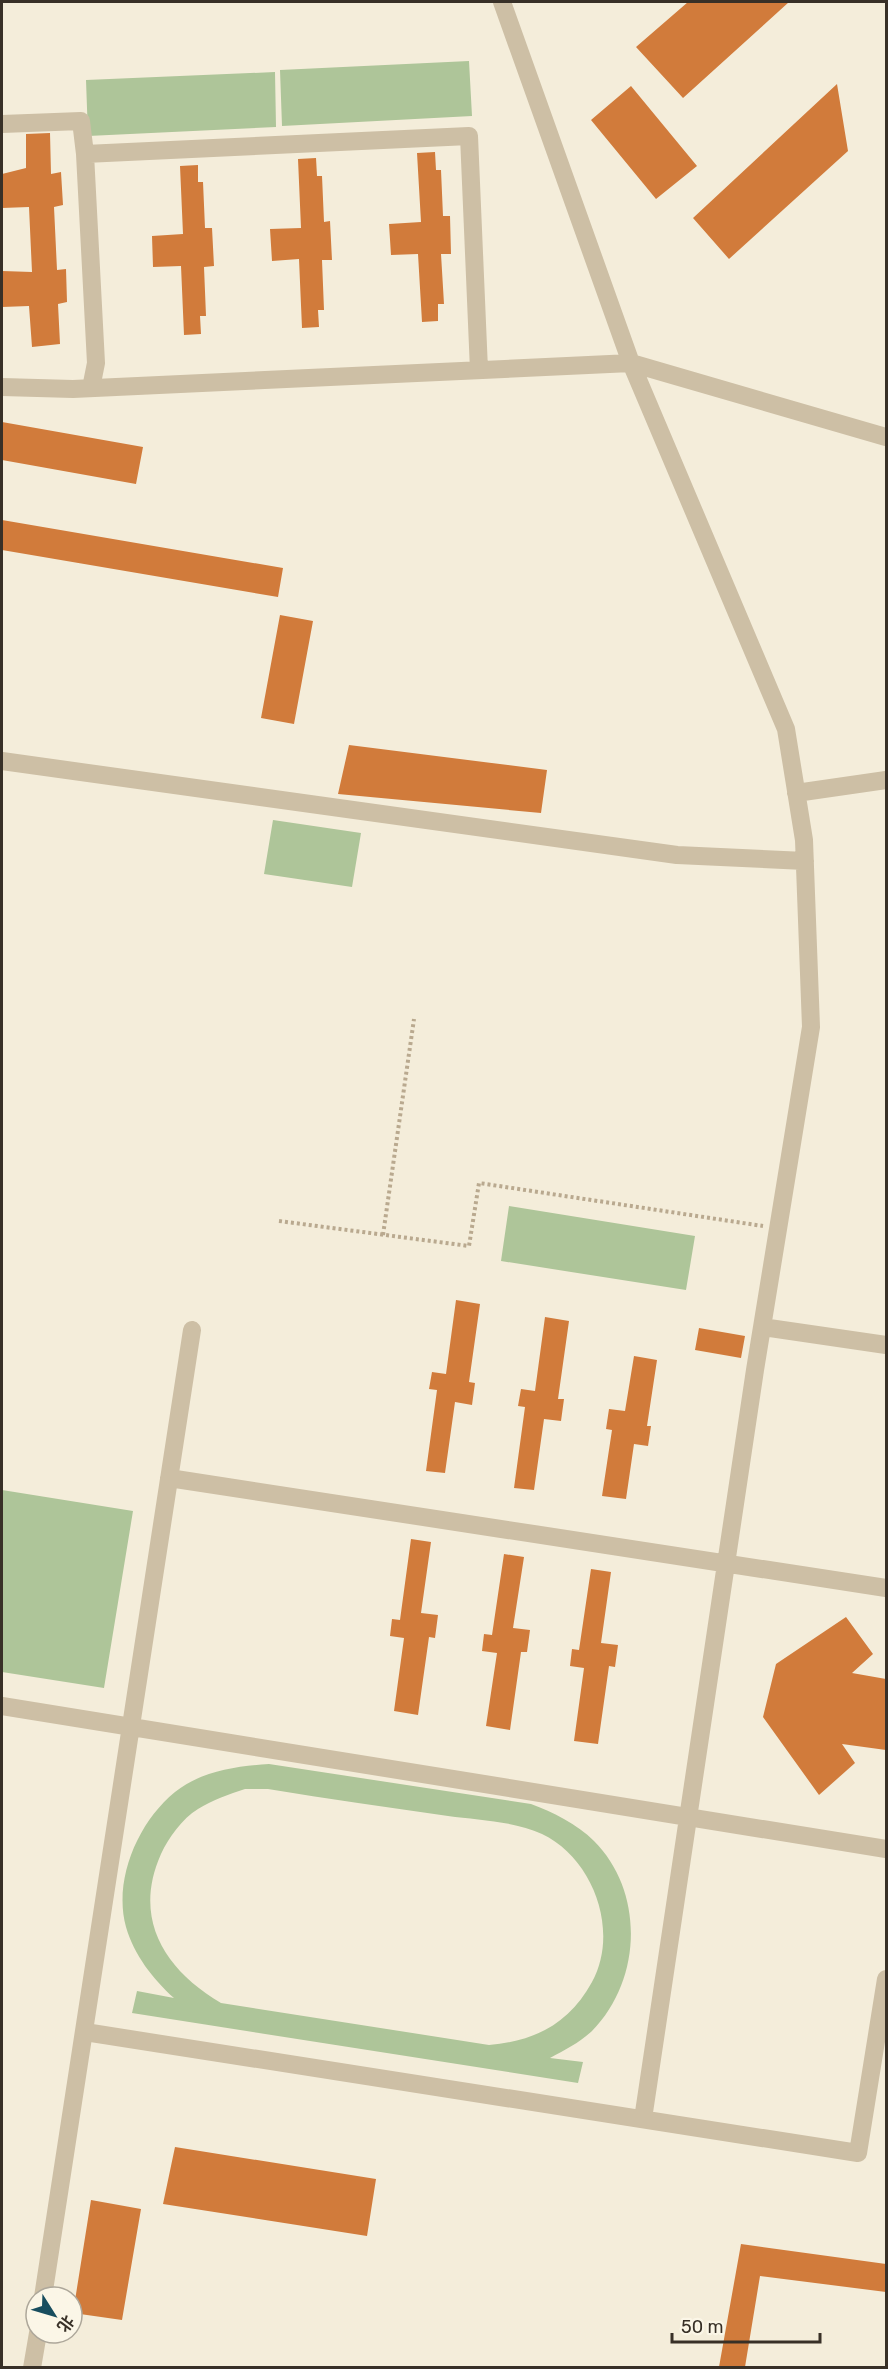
<svg xmlns="http://www.w3.org/2000/svg" width="888" height="2369" viewBox="0 0 888 2369" font-family="Rubik,'Noto Sans SC',sans-serif">
	<style>
		.green { fill: #aec599; fill-rule: evenodd }
		.building { fill: #d17b3b }
		.lines { fill: none; stroke-linecap: round; stroke-linejoin: round }
		.path { stroke: #b9a98f; stroke-width: 4; stroke-dasharray: 3 3; stroke-linecap: butt }
		.minor { stroke: #cdbfa5; stroke-width: 18 }
	</style>
	<rect width="100%" height="100%" fill="#f4edda"/>
	<path class="green" d="M469 61 472 116 282 126 280 70Z
		M275 72 276 127 88 136 86 80Z
		M273 820 361 833 352 887 264 874Z
		M509 1206 695 1236 686 1290 501 1261Z
		M2 1490 133 1511 104 1688 2 1672Z
		M269 1764 531 1804C553 1812 577 1824 594 1841 645 1892 642 1980 592 2031 579 2043 565 2050 550 2058L583 2062 578 2083 132 2013 137 1991 174 1998C153 1979 134 1955 126 1927 113 1880 138 1822 175 1792 201 1771 237 1766 269 1764ZM245 1789H268C328 1799 388 1807 448 1816 477 1820 514 1821 542 1834 593 1858 620 1931 592 1982 569 2024 535 2041 489 2045L221 2003C165 1970 132 1919 161 1854 169 1837 182 1819 198 1809 213 1800 229 1794 245 1789Z"/>
	<path class="building" d="M688 2H789L683 98 636 47Z
		M837 84 848 151 729 259 693 218Z
		M631 86 697 166 656 199 591 120Z
		M50 133 51 174 61 172 63 205 54 207 57 270 66 269 67 302 58 304 60 344 32 347 29 306 2 307V271L32 272 29 207 2 208V174L26 168V134Z
		M435 152 436 170H441L443 216H450L451 254H441L444 304H438V321L422 322 418 254 391 255 389 224 421 222 417 153Z
		M316 158 317 176H322L324 222 330 221 332 260H322L324 310H318L319 327 302 328 299 259 272 261 270 229 301 228 298 159Z
		M198 165V182H203L205 228H212L214 266 204 267 206 316H200L201 334 184 335 181 266 153 267 152 236 183 234 180 166Z
		M2 422 143 447 136 484 2 460Z
		M2 520 283 568 278 597 2 550Z
		M280 615 313 621 294 724 261 718Z
		M349 745 547 770 541 813 338 794Z
		M456 1300 480 1304 469 1382 475 1383 472 1405 455 1402 445 1473 426 1471 437 1390 429 1389 432 1372 446 1374Z
		M545 1317 569 1321 558 1399H564L561 1421 544 1419 534 1490 514 1488 525 1407 518 1406 521 1389 535 1391Z
		M699 1328 745 1336 741 1358 695 1350Z
		M634 1356 657 1360 647 1426H651L648 1446 634 1444 626 1499 602 1496 612 1430 606 1429 609 1409 625 1411Z
		M411 1539 431 1542 421 1613 438 1615 435 1638 429 1637 418 1715 394 1711 404 1638 390 1636 392 1619 400 1620Z
		M504 1554 524 1557 513 1628 530 1630 527 1652H521L510 1730 486 1726 497 1653 482 1651 484 1634 492 1635Z
		M591 1569 611 1572 601 1643 618 1645 615 1667 609 1666 598 1744 574 1741 584 1668 570 1666 572 1649 579 1650Z
		M846 1617 873 1654 852 1673 886 1679V1750L842 1744 855 1763 819 1795 763 1717 776 1664Z
		M175 2147 376 2179 367 2236 163 2204Z
		M91 2200 141 2209 122 2320 73 2313Z
		M741 2244 886 2264V2292L760 2276 745 2367H719Z"/>
	<g class="lines">
		<path class="path" d="M279 1221 469 1246 479 1183 763 1226
			M383 1235 414 1019"/>
		<path class="minor" d="M502 2 631 363 786 729 804 840 811 1027 755 1370 643 2119
			M2 124 81 121 85 154
			M2 387 73 389 631 363 886 437
			M91 388 96 363 85 154 469 136 479 370
			M2 761 677 855 805 861
			M796 793 886 780
			M762 1327 886 1345
			M169 1478 886 1588
			M2 1706 886 1849
			M85 2032 858 2153 886 1979
			M43 2297 192 1330
			M32 2368 38 2333"/>
	</g>
	<rect width="888" height="2369" fill="none" stroke="#383027" stroke-width="6"/>
	<g transform="translate(54 2315) rotate(127)"><circle r="28" fill="#fbf6e7" stroke="#ada79a" stroke-width="1.5"/>
	<path d="M0-4.5L10 22L0 15L-10 22Z" fill="#184d5e"/>
	<text y="-9" font-size="16" font-weight="bold" text-anchor="middle" fill="#383027">北</text>
	</g>
	<path d="M672 2333v9h148v-9" fill="none" stroke="#383027" stroke-width="3"/>
	<text x="681" y="2333" font-size="18" fill="#383027" stroke="#fbf6e7" stroke-width="4.5" paint-order="stroke">50 m</text>
</svg>
